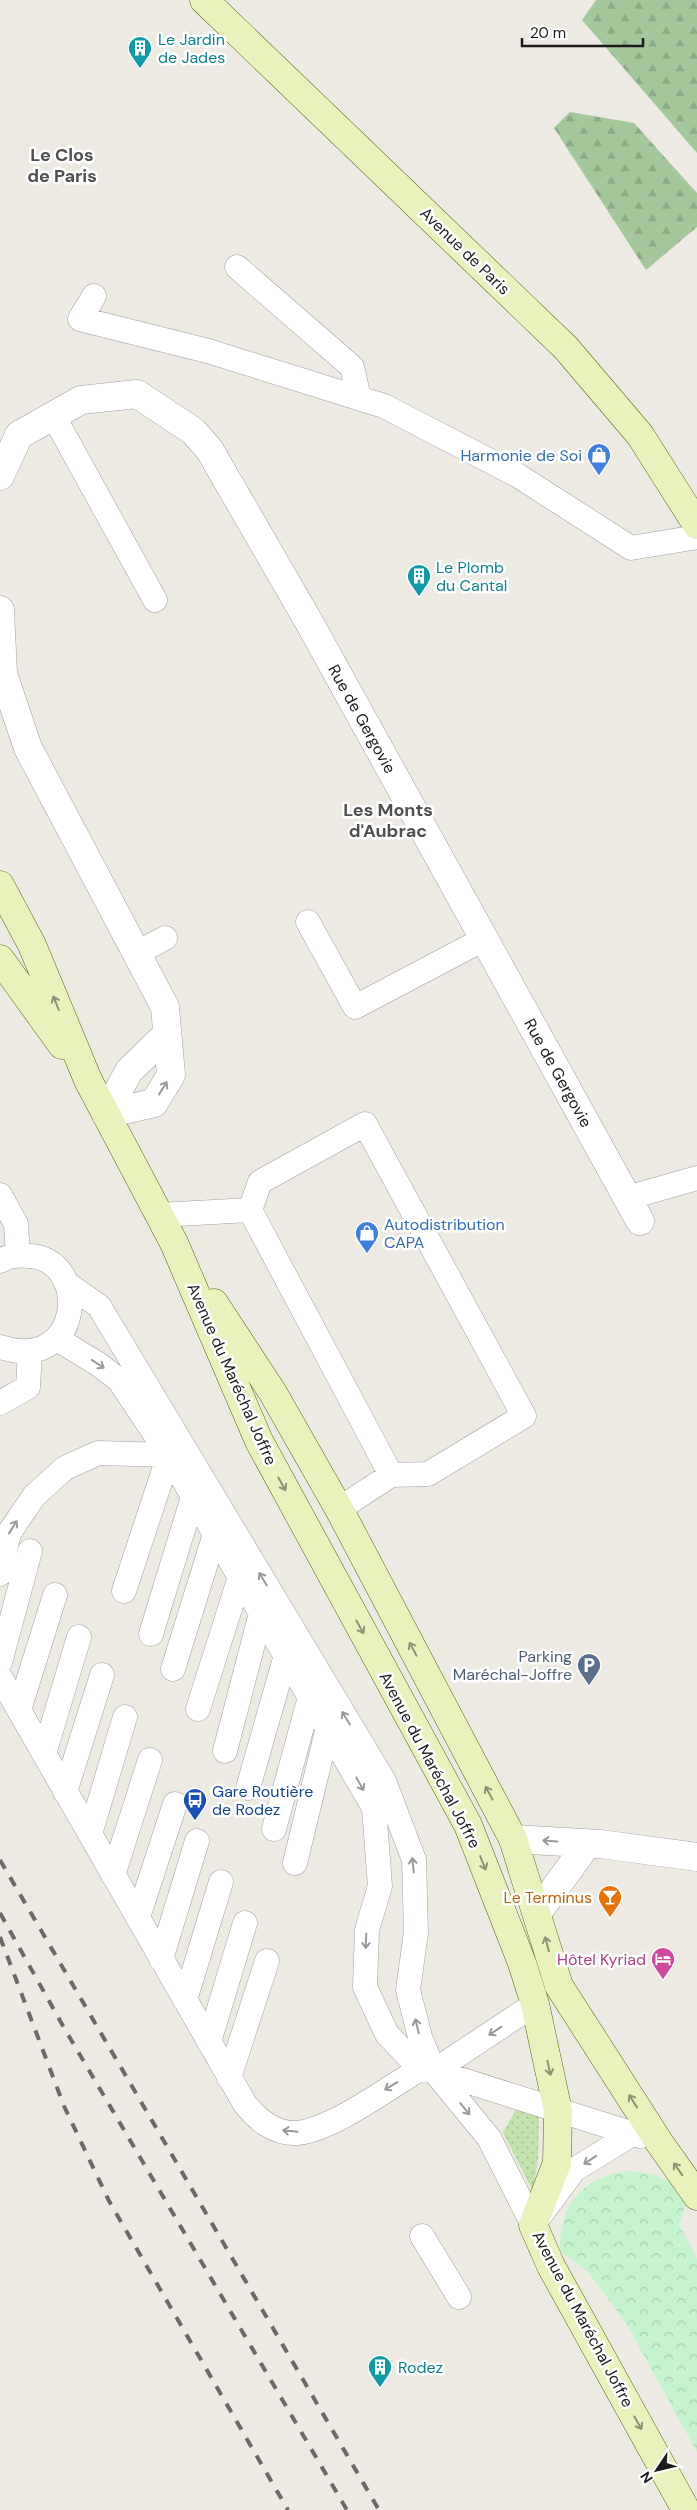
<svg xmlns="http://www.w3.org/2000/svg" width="697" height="2510" viewBox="0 0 697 2510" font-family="'DM Sans',sans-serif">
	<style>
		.grass { fill: url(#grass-dots) }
		.forest { fill: url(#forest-firs) }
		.park { fill: url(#park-crowns) }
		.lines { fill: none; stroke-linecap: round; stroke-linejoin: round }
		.lane-casing { stroke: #a0a0a0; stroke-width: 25 }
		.street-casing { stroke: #a0a0a0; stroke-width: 29 }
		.secondary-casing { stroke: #546610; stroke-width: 29 }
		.lane { stroke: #fff; stroke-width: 24 }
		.street { stroke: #fff; stroke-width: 28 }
		.secondary { stroke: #e9f2bc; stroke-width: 28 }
		.rail { stroke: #6a6a6a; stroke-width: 4; stroke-dasharray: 10 10; stroke-linecap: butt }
		.oneway { stroke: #8d9274 }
		.oneway2 { stroke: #999 }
		.labels { text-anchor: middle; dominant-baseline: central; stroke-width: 5; stroke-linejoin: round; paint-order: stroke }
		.culture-label { font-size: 16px; fill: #0d838f; stroke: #fff; text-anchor: start }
		.street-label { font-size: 16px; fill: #1c1c1c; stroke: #fff }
		.shop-label { font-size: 16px; fill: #366cbe; stroke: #fff; text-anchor: end }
		.service-label { font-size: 16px; fill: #4e5e75; stroke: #fff; text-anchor: end }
		.transit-label { font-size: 16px; fill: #164399; stroke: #fff; text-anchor: start }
		.food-label { font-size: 16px; fill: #c56008; stroke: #fff; text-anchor: end }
		.hotel-label { font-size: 16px; fill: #b23c85; stroke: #fff; text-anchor: end }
		.neighbourhood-label { font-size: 18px; font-weight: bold; fill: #4f4f4f; stroke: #fff }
	</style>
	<defs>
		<pattern id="grass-dots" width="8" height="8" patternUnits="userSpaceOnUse" patternTransform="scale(1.25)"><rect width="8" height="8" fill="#c2e2ae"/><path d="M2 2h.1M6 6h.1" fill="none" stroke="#a6c195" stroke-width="1.8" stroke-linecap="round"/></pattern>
		<pattern id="forest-firs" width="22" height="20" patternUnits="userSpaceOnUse" patternTransform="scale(1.25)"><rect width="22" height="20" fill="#a4c79c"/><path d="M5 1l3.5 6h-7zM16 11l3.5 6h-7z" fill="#8daa86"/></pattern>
		<pattern id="park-crowns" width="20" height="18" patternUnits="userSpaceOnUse" patternTransform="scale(1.25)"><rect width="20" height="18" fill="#c4f3cd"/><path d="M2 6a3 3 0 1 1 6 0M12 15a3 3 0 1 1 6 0" fill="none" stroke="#a8d0af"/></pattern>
	</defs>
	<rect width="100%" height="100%" fill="#eceae3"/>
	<path class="grass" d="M516 2109 539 2115 538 2159 533 2191 503 2133Z"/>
	<path class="forest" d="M596 0H697V153L582 20Z
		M570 112 634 123 697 193V227L646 270 554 128Z"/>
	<path class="park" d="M625 2171C650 2172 675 2177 687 2201L679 2224 697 2259V2452L626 2323 589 2273 560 2250C560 2205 580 2179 625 2171Z"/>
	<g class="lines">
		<g class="lane-casing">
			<path id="lane" d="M237 267 352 367 359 398
				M94 296 80 319 208 351 384 406 517 475 631 548 697 537
				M53 415 155 600
				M308 922 355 1007 484 939
				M137 953 165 938
				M0 1195 16 1224 18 1255
				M627 1198 697 1178
				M250 1210 260 1182 365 1124 524 1416 428 1474 391 1475
				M159 1215 250 1210 391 1475 339 1509
				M0 1261C9 1255 19 1255 30 1256 91 1260 83 1374 0 1347
				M66 1283 99 1306 384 1781 414 1860 416 1932 408 1990 420 2037 434 2071 489 2138 533 2225 574 2170 632 2134
				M57 1339 98 1364 119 1380 169 1455 374 1808 380 1886 367 1930 365 1987 387 2034 420 2069 434 2071 640 2136
				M0 1403 28 1387 30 1352
				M0 1574 9 1533 34 1496 65 1468 98 1453 169 1455
				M124 1591 169 1455
				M151 1634 193 1497
				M0 1662 30 1551
				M173 1669 215 1534
				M0 1677 245 2104C258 2120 274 2134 297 2133 332 2130 388 2088 420 2069
				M198 1709 240 1577
				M19 1710 55 1595
				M225 1751 261 1613
				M44 1754 79 1637
				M248 1788 286 1655
				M65 1792 102 1675
				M274 1829 310 1697
				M90 1834 125 1717
				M295 1863 328 1727
				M113 1875 150 1760
				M138 1917 175 1804
				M161 1959 197 1841
				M185 2000 221 1882
				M209 2042 245 1923
				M434 2071 535 2004
				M229 2078 267 1961
				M422 2236 459 2297"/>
		</g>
		<g class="street-casing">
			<path id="street" d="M0 476 19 435 81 400 137 394 193 431 209 449 309 622 640 1221
				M0 610 3 674 28 748 165 1007 171 1075 154 1103 106 1114
				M106 1114 129 1071 166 1035
				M513 1839 600 1844 697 1857
				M538 1912 587 1844"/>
		</g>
		<g class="secondary-casing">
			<path id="secondary" d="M204 0 566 348 640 435 697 525
				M0 885 32 945 88 1080 174 1243 259 1441 468 1825 522 1963 535 2004 558 2111 557 2163 533 2225 551 2266 686 2510
				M0 959 62 1045
				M214 1303 273 1393 339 1509 513 1839 559 1986 659 2142 697 2196"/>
		</g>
		<use href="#lane" class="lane"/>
		<use href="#street" class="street"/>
		<use href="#secondary" class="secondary"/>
		<path class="rail" d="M0 1860 379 2510
			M0 1913 63 2026 347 2510
			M0 1937 64 2106 109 2201 288 2510"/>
	</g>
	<defs><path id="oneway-shaft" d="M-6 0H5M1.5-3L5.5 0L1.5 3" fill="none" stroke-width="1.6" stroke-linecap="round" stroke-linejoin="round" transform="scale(1.25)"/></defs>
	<g class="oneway">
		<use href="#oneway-shaft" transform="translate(56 1003) rotate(-112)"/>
		<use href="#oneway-shaft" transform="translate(282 1484) rotate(61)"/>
		<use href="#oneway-shaft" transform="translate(360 1627) rotate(61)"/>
		<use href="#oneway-shaft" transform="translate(413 1649) rotate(-118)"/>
		<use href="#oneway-shaft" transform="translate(489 1793) rotate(-118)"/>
		<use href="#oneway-shaft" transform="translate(483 1863) rotate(68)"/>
		<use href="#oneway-shaft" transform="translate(547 1944) rotate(-105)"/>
		<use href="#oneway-shaft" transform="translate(549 2068) rotate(78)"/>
		<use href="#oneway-shaft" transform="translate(633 2101) rotate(-122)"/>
		<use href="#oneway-shaft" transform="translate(678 2169) rotate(-125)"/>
		<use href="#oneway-shaft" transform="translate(638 2423) rotate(61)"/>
	</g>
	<g class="oneway2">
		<use href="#oneway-shaft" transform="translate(163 1088) rotate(-58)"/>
		<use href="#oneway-shaft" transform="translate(98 1364) rotate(34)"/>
		<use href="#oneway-shaft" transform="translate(13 1527) rotate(-58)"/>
		<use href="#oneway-shaft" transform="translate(263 1579) rotate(-121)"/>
		<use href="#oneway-shaft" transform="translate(346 1718) rotate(-121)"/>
		<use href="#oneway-shaft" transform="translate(360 1784) rotate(60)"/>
		<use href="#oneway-shaft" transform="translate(550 1841) rotate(-176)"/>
		<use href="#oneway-shaft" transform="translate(413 1865) rotate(-96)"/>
		<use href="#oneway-shaft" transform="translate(366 1941) rotate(92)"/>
		<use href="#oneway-shaft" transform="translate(417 2026) rotate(-104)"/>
		<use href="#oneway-shaft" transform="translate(495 2031) rotate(146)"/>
		<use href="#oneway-shaft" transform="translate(391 2086) rotate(149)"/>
		<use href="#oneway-shaft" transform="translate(465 2109) rotate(51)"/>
		<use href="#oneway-shaft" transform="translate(290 2131) rotate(-174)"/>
		<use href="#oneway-shaft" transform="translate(590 2160) rotate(147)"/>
	</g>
	<defs>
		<g id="building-pin" transform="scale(1.25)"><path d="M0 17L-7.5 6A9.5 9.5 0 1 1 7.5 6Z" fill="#0f9aa8" stroke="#fff"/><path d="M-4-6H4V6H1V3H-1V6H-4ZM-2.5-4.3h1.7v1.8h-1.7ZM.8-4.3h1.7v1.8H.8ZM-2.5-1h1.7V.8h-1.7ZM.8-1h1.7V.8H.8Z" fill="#fff"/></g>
		<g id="shop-pin" transform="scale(1.25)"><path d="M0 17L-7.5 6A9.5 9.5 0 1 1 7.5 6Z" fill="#3f7fe0" stroke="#fff"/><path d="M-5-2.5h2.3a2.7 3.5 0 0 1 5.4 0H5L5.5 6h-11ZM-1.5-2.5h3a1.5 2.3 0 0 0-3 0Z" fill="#fff"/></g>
		<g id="parking-pin" transform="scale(1.25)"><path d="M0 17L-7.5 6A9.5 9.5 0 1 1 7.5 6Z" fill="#5c6f8a" stroke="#fff"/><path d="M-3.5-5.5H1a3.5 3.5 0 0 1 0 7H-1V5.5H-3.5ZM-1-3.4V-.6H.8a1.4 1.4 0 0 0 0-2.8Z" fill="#fff"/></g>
		<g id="bus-pin" transform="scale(1.25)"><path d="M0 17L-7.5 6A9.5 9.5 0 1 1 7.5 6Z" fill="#1a4fb4" stroke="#fff"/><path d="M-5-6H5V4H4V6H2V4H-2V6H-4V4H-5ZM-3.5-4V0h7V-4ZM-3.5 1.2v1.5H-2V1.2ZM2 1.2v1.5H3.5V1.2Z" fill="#fff"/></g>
		<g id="bar-pin" transform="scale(1.25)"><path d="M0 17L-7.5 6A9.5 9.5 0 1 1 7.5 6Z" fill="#e8710a" stroke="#fff"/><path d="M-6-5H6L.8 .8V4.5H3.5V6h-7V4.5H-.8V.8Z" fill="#fff"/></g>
		<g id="hotel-pin" transform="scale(1.25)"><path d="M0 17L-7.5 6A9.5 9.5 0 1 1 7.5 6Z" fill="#d1479c" stroke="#fff"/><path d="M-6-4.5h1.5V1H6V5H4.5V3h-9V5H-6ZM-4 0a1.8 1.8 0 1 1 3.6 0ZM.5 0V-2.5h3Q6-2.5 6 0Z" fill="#fff"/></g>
	</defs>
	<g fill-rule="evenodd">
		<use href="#building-pin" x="140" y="48"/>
		<use href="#shop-pin" x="599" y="455"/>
		<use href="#building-pin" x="419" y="576"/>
		<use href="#shop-pin" x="367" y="1233"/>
		<use href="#parking-pin" x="589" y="1665"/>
		<use href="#bus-pin" x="195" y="1800"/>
		<use href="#bar-pin" x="610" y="1897"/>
		<use href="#hotel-pin" x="663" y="1959"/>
		<use href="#building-pin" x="380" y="2367"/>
	</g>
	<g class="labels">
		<g class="culture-label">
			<text x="158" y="39">Le Jardin<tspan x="158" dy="18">de Jades</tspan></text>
			<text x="436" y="567">Le Plomb<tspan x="436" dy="18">du Cantal</tspan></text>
			<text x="398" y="2367">Rodez</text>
		</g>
		<g class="street-label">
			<text transform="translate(465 251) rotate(44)">Avenue de Paris</text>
			<text transform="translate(362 719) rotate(61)">Rue de Gergovie</text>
			<text transform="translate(558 1073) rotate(61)">Rue de Gergovie</text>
			<text transform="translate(232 1374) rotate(66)">Avenue du Maréchal Joffre</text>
			<text transform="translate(430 1760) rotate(62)">Avenue du Maréchal Joffre</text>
			<text transform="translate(583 2319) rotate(62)">Avenue du Maréchal Joffre</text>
		</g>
		<g class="shop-label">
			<text x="582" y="455">Harmonie de Soi</text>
			<text x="384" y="1224" text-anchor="start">Autodistribution<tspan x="384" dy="18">CAPA</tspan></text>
		</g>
		<g class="service-label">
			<text x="572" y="1656">Parking<tspan x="572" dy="18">Maréchal-Joffre</tspan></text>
		</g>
		<g class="transit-label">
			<text x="212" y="1791">Gare Routière<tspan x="212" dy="18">de Rodez</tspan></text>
		</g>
		<g class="food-label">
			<text x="592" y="1897">Le Terminus</text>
		</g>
		<g class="hotel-label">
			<text x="646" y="1959">Hôtel Kyriad</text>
		</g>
		<g class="neighbourhood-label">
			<text x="62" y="155">Le Clos<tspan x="62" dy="21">de Paris</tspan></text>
			<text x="388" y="810">Les Monts<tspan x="388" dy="21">d'Aubrac</tspan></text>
		</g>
	</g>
	<g transform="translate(657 2470) rotate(235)" stroke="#ffffff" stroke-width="4" paint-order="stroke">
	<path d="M0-4L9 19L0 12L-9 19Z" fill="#1c1c1c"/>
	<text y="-8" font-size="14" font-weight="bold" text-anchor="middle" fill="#1c1c1c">N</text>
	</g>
	<path d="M522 38v8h121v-8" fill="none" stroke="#1c1c1c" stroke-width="2.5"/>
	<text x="530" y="38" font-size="15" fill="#1c1c1c" stroke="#ffffff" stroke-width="4" paint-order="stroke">20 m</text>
</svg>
